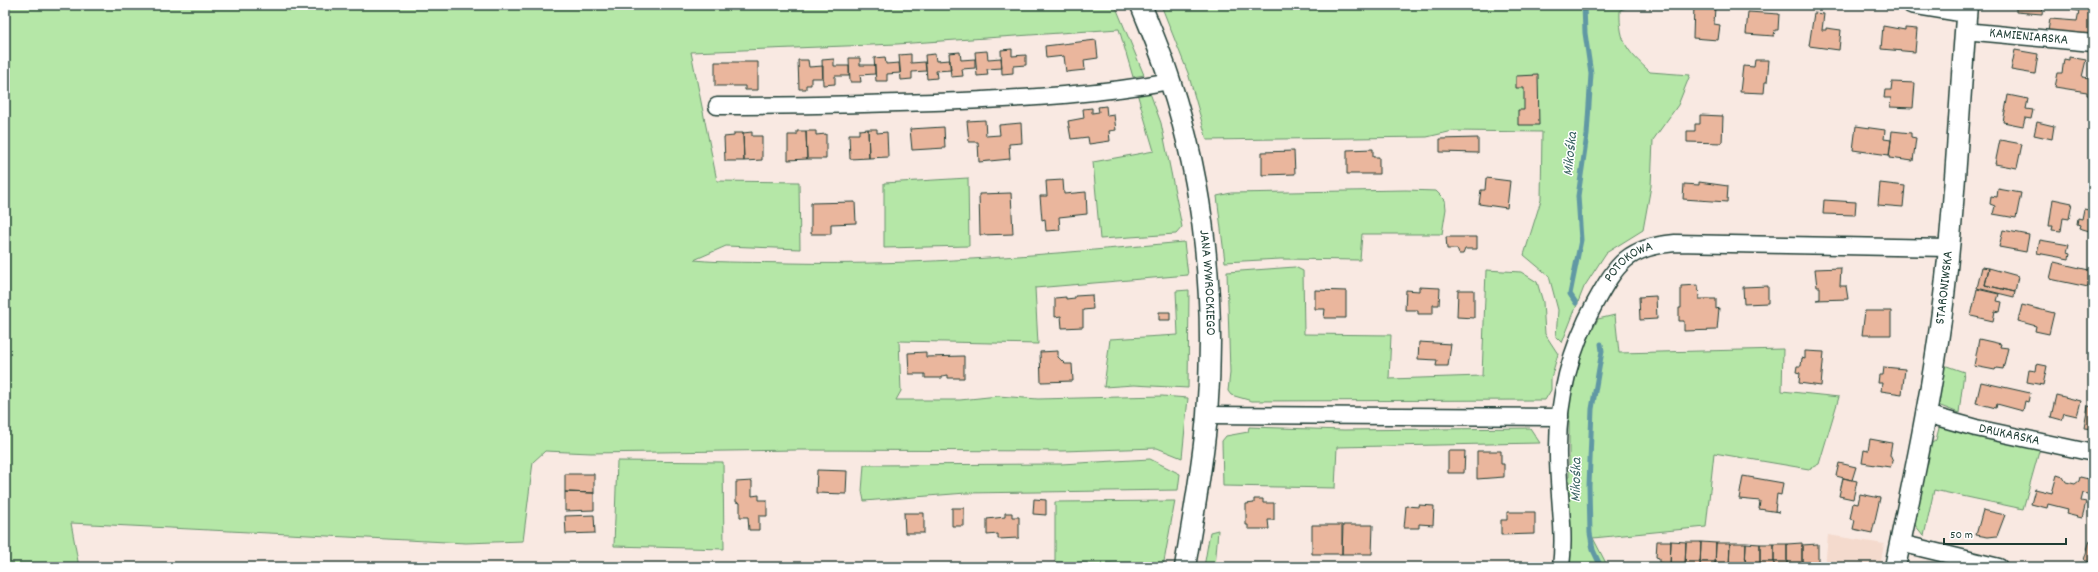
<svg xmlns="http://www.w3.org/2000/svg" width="2098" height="572" viewBox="0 0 2098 572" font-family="Dekko,sans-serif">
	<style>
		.built { fill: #f4dacd }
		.green { fill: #b5e7a7; stroke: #6a926e }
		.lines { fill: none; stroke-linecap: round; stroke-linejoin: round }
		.stream { stroke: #6198a4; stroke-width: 5 }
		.building { fill: #eab69d; stroke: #1f3d34 }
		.minor-casing { stroke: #1f3d34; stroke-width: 19 }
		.tertiary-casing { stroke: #1f3d34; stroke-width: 23 }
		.minor { stroke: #fff; stroke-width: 16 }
		.tertiary { stroke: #fff; stroke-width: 20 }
		.labels { text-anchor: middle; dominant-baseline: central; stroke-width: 3; stroke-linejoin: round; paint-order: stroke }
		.street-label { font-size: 14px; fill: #1f3d34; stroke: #fff }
		.water-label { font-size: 15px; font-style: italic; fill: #3a6363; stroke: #fff }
	</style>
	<rect width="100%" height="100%" fill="#f9e9e2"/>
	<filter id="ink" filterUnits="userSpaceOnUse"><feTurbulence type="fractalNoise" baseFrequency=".025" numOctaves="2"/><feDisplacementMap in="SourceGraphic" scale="8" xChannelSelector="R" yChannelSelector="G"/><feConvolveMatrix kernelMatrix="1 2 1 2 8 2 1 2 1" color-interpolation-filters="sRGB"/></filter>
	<g filter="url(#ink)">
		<path class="built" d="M1828 535 1884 544 1880 567H1825Z"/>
		<path class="green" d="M5 5H1115L1144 75 1133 77 1119 29 897 44 691 52 717 181 799 182 800 249 726 246 694 260C724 263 757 262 788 263 920 266 1052 254 1184 242L1188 275 1035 288 1038 344 899 341 901 391 896 400H960L998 396 1038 399 1162 396 1188 398 1182 458 1157 448 1062 451 798 450 591 453 545 451 533 462 523 541 466 543 71 523 79 567H5Z
			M1161 5H1634L1620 10C1619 44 1628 51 1650 72L1690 75 1678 105 1653 140 1651 186 1643 230 1606 253 1584 287 1562 343 1556 337 1558 310 1549 276 1524 255 1541 200 1542 132 1453 131 1427 137 1207 140 1188 73Z
			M1137 93H1150L1161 123 1182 227 1176 234 1100 239 1093 162 1154 151Z
			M968 178 969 246 884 248V183Z
			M1406 190 1436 191 1445 200 1446 209 1442 234H1362L1360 260 1280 259 1225 262 1217 196 1231 193Z
			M1295 267 1303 271 1304 334 1391 335 1389 379 1482 376 1486 270 1521 272 1537 282 1543 302 1545 334 1558 354 1551 378V390L1545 400 1252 401 1231 395 1228 391 1230 373 1227 272Z
			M1189 290 1188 388 1134 385 1104 387 1110 339 1178 335 1176 291Z
			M1615 315 1619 353 1783 349 1782 391 1839 397 1819 464 1809 469 1714 453 1706 527 1593 538 1608 567H1569V401L1577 361 1598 319Z
			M1944 365 1964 372 1959 413 1938 405Z
			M1940 424 2040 448 2023 509 1934 490 1924 536 1914 524 1931 444 1936 440Z
			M1249 427 1344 430 1530 428 1540 443 1337 447 1335 488 1223 486 1222 441 1226 436 1248 432Z
			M1150 459 1180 474 1178 490 966 493 864 501 862 491 864 465 1061 464Z
			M617 461 723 462 724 549 614 546Z
			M1175 501 1163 567 1055 562V502Z
			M1218 530 1215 567H1204L1210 532Z"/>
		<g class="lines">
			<path class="stream" d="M1576 303 1570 294 1581 240 1578 196 1587 135 1591 74 1585 33 1584 5
				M1601 567 1593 550 1590 533 1589 486 1592 409 1602 351 1601 344"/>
		</g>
		<path class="building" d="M1694 5 1715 7 1714 24 1720 25 1718 40 1693 38Z
			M2016 5H2043L2042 14 2016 12Z
			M2074 5H2093V35L2048 31 2050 19 2077 21 2079 11 2073 10Z
			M1748 12 1779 14 1778 30H1775L1774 36 1746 34Z
			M1814 13 1824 14 1822 30H1826V28L1841 30 1839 50 1809 46Z
			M1883 26 1905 30V28L1917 29 1915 52 1881 49Z
			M1096 40 1098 58 1084 60 1085 70 1066 72 1064 56 1046 58 1045 46Z
			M1012 49V56L1026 55V65L1013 66V73L1002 74 1001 50Z
			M2015 50 2038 54 2035 74 2011 70Z
			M987 51 988 59 1001 58 1002 68 987 69 988 75 977 76 975 52Z
			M960 52 961 60 975 59V68L962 69 963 76 951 77 949 53Z
			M911 54V63L925 62 926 71 912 72V79L901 80 899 55Z
			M935 54 936 61 950 60 951 70 936 71 937 78 927 79 925 55Z
			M885 57 886 64 899 63 900 73 887 74V81H876L874 58Z
			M2069 57 2086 60 2082 77 2090 78 2089 81 2093 82V96L2087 95V92L2055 87 2058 73H2062L2064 59 2069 60Z
			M849 58H860V65H875V74L860 75 861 82H850Z
			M834 59V66H849V76H835V84L823 85 822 60Z
			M798 60H808L809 67 823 66V78H811V85H806V89H799Z
			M1755 60H1769L1767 82H1765L1764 93 1740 92 1743 66 1754 67Z
			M715 62H758V90H745V86H715Z
			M1538 75 1539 125H1518V110H1524V88H1516V76Z
			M1892 82 1915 83 1913 108 1890 107 1891 98H1884L1885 90H1891Z
			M2008 95 2028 99 2026 109 2033 110 2031 119 2025 118 2023 126 2003 122Z
			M1106 106 1107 116 1114 115 1116 130 1109 131 1110 141 1089 144 1088 137 1071 139 1068 121 1084 118 1083 109 1092 108V113L1099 112 1098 107Z
			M1700 115 1723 116 1722 143 1687 142V131H1695V124H1700Z
			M985 120 986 136 1000 135 999 125 1021 123 1022 143 1009 144 1010 159 979 162 978 142H969L967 121Z
			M2037 122 2054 126 2052 139 2034 135Z
			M1856 126 1885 130 1884 139 1891 140 1889 155 1853 150Z
			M944 127 945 148 912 150 910 129Z
			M868 129H877V133L887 132 888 157 869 158Z
			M868 129 869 158 850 159 849 134H859V130Z
			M797 131H806L807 159 788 160V135H797Z
			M806 131H816V135L826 134V159H807Z
			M1892 131 1911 133V137L1916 138 1913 161 1889 158Z
			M752 132V136H762V160L744 161 743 133Z
			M734 133H743L744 161H725L724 137 734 136Z
			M1478 138V153L1440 152V139Z
			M2000 140 2022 144 2017 168 1995 164Z
			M1373 149V157H1379V174H1347V150Z
			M1294 151 1295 174 1262 175V152Z
			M1486 178 1510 181 1507 208 1479 204 1481 190H1485Z
			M1063 180 1064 194 1086 192 1087 214 1059 217 1060 230 1046 231 1045 219 1042 220 1040 196H1047L1046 181Z
			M1699 182 1728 186 1727 202 1683 199 1684 184 1699 185Z
			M1880 183 1905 186 1903 207 1878 205Z
			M1998 189 2021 193 2016 218 1993 214 1995 206 1990 204 1991 196 1997 197Z
			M1011 193 1013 234 980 235 979 194Z
			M2053 199 2072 203 2069 219 2063 218 2061 231 2052 230 2053 226H2049Z
			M1824 200 1856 202 1855 215 1823 214Z
			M855 202 856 223 831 224V234H811V203Z
			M2084 209 2093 211V232L2079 228 2080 225 2077 224 2078 218 2082 219Z
			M2003 230 2029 235 2026 252 1999 247Z
			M1446 237H1477V249H1465L1463 254H1459L1457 249H1447Z
			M2040 240 2069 245 2067 253 2070 254 2069 259 2037 253Z
			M2054 262 2093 271V288L2050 279Z
			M1982 267 1989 268 1985 285 2015 292 2014 297 1977 288Z
			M1841 268 1840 286H1846L1848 299 1816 300 1820 299V287H1817L1815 269Z
			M1989 268 2018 276 2015 292 1985 285Z
			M1698 285 1699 299H1716V309L1719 308 1717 330 1684 331V321H1679V308H1681V286Z
			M1768 286V303L1744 304 1743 287Z
			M1419 287 1440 288 1439 305H1433V314H1418V310H1405L1406 290 1419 291Z
			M1977 289 1999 294 1997 301 2002 302 2000 312 1995 311 1993 321 1971 316Z
			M1315 290 1346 291V318H1324L1325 309H1315Z
			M1458 290H1474V318L1457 317Z
			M1092 295 1093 309 1083 310V327L1062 328 1061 316 1055 317V298L1066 297V299L1075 298V296Z
			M1656 296 1657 319 1640 320 1639 297Z
			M2022 305 2054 313 2049 334 2035 331 2036 326 2018 321Z
			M1865 311H1891V335H1862Z
			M1159 312H1170V320H1159Z
			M1979 339 2001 344 2000 347 2008 348 2003 369 1996 368 1995 370 1974 366Z
			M1419 342 1451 344 1448 366H1436L1437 360 1418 359Z
			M1058 351V357L1065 364H1072L1073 381 1041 382 1040 352Z
			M1805 351 1824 352 1821 386 1799 383 1800 373 1796 372 1797 366H1801L1802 358 1805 359Z
			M926 352V357L964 356V378H948V375L942 376V378H925V374H909L908 353Z
			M2037 364 2047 366 2043 385 2027 382 2029 370 2036 371Z
			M1884 367 1905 369 1902 394 1881 391 1882 383H1878L1879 375H1883Z
			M1981 382 2030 393 2028 402 2025 401 2023 411 1997 404 1996 408 1976 403Z
			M2056 395 2081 401 2077 416 2064 413 2062 420 2051 417Z
			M2088 406 2093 407V429L2084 428Z
			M1870 439 1892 443 1890 455 1893 462 1890 467 1862 463 1864 450 1868 451Z
			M1448 451H1465L1464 473H1448Z
			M1477 451H1501V464H1504V477L1477 479Z
			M1839 463 1856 467 1852 480 1836 476Z
			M817 470 847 471 846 494 816 493Z
			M565 474H594V493L565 492Z
			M2057 475 2063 477 2066 482 2075 484 2079 481 2080 477 2093 480 2092 495 2083 493 2081 501 2086 502 2082 518 2066 514 2068 509 2048 504 2047 508 2031 504 2035 489 2052 493Z
			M1743 476 1783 483 1781 495 1777 494 1775 511 1779 512 1759 509 1760 501 1739 499Z
			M1843 478 1857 481 1853 499 1839 496Z
			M752 481V496L759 495V500H767V516H759V530H749L748 517H740V503L736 502V482Z
			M565 492 594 493V510L565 511Z
			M1860 494 1880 498 1872 533 1853 529 1855 520 1850 519 1853 503 1858 504Z
			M1034 499 1046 500V515L1033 514Z
			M1254 499H1263V503H1274V520H1268L1269 529H1248V525H1246V504L1254 503Z
			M1419 505 1434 506 1433 525 1419 524V528H1404L1406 506 1419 507Z
			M952 508H964V526H952Z
			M1983 510 2005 515 1997 536 1988 537 1976 535Z
			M1507 512H1535V534L1501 535V520H1507Z
			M904 513H924V533H905Z
			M1005 513H1012V517H1019V538L998 539V534L987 535V519L1005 517Z
			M594 515 595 533 566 534 565 516Z
			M1312 525H1342V554H1312Z
			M1343 525H1373L1372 554H1342Z
			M2090 540 2093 541V563L2084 560Z
			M1657 541H1671L1670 567H1662V563H1659V558L1656 557Z
			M1671 541 1686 542 1685 567H1670Z
			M1686 542H1701L1700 567H1685Z
			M1701 542 1716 543 1715 567H1700Z
			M1716 543H1730L1729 567H1715Z
			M1730 543H1746L1745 567H1729Z
			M1746 543 1760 544V567H1745Z
			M1802 543V567H1787V544Z
			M1760 544H1774V567H1760Z
			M1774 544H1787V567H1774Z
			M1818 544V567H1802V545Z"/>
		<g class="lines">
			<g class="minor-casing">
				<g id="minor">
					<path d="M1911 5 1966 14"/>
					<path id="s1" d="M1964 31 2093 43"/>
					<path d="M717 106C799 106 880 104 962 101 1031 98 1102 94 1170 81"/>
					<path id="s2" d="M1926 414 1976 428 2093 453"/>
					<path d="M1207 415 1560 417"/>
					<path d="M1900 543 1999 567"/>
					<path id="s3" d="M1561 567C1566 528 1557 488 1558 448 1558 396 1571 348 1595 303 1617 263 1628 247 1675 243L1948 248"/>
				</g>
			</g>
			<g class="tertiary-casing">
				<g id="tertiary">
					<path id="s4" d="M1141 5C1151 30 1162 55 1170 81 1205 187 1216 304 1207 415 1203 466 1193 516 1185 567"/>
					<path id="s5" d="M1895 567C1913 482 1931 398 1942 312 1955 210 1959 107 1967 5"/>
				</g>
			</g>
			<use href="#minor" class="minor"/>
			<use href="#tertiary" class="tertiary"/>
		</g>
	</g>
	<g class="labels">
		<g class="street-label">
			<text stroke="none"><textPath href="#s1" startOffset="65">KAMIENIARSKA</textPath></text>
			<text stroke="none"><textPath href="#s3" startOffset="325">POTOKOWA</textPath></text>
			<text stroke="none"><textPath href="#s4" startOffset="287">JANA WYWROCKIEGO</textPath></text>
			<text stroke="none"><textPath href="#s5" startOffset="284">STARONIWSKA</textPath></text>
			<text stroke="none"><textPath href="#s2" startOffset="86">DRUKARSKA</textPath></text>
		</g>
		<g class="water-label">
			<text transform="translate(1571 154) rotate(-84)">Mikośka</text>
			<text transform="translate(1577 480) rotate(-89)">Mikośka</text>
		</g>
	</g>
	<rect width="2098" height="572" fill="none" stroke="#fff" stroke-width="20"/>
	<rect x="10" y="10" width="2078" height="552" fill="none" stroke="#1f3d34" stroke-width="1.5" filter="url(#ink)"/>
	<path d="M1944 538v6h122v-6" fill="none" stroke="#1f3d34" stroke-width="2"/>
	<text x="1950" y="538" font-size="12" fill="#1f3d34" stroke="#ffffff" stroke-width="3" paint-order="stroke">50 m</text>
</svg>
